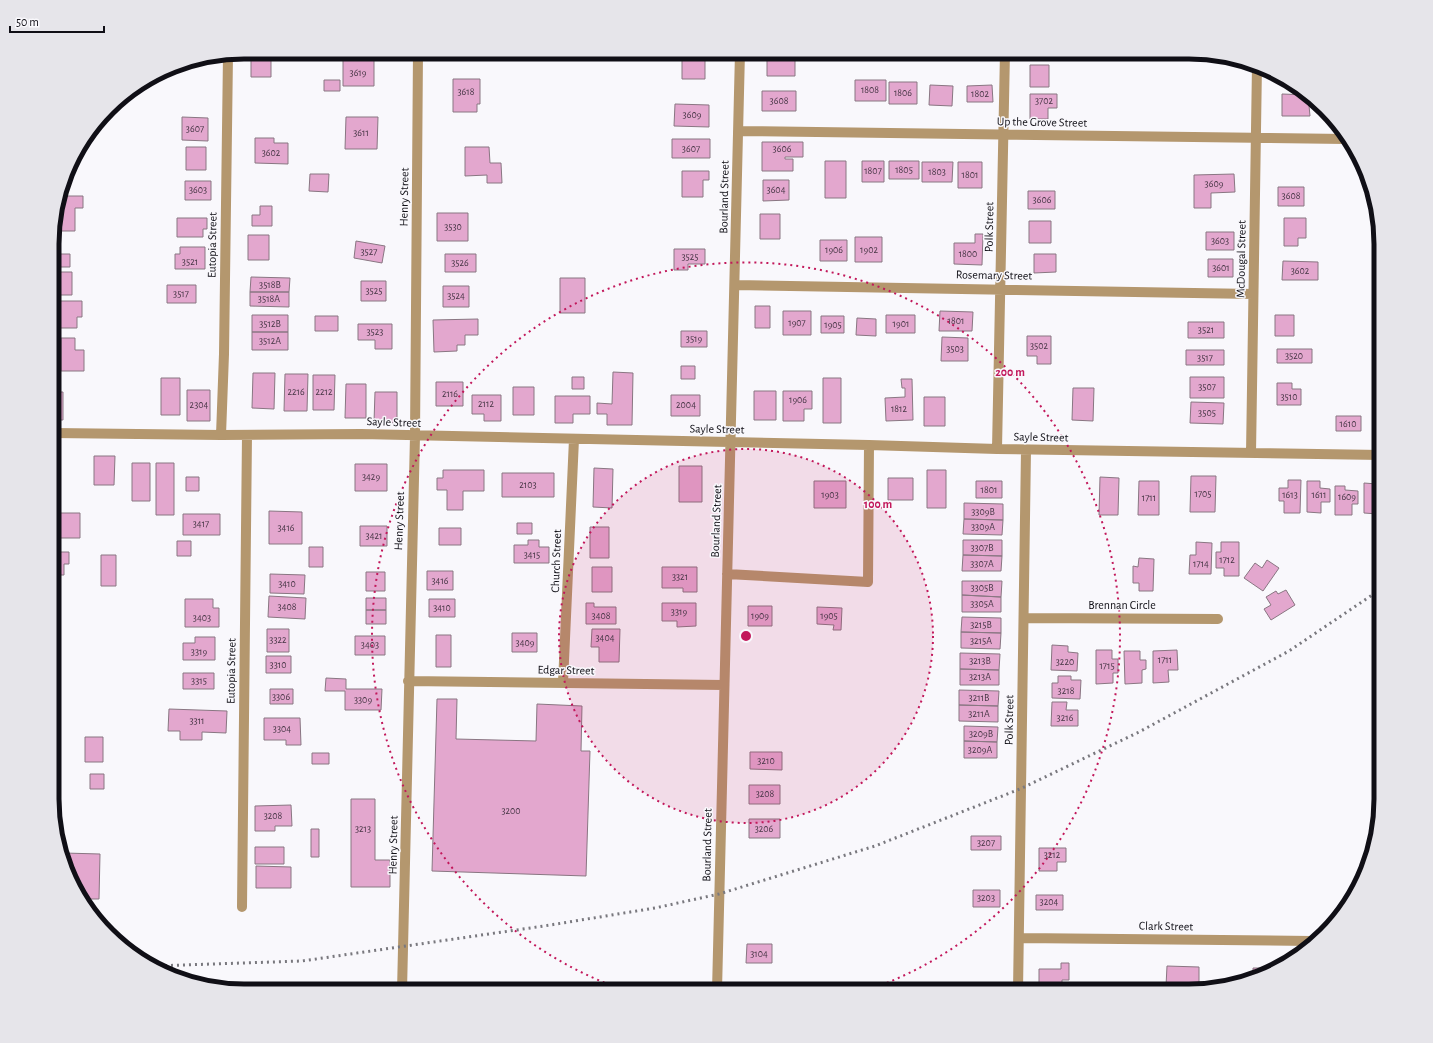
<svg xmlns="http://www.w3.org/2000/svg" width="1433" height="1043" viewBox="0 0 1433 1043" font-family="'Alegreya Sans',sans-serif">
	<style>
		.building { fill: #e3a7ce; stroke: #897682 }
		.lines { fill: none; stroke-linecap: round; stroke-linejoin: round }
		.minor { stroke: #b4976e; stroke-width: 10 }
		.rail { stroke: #79787e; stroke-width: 3; stroke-dasharray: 2 4; stroke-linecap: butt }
		.ring { fill: none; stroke: #c2185b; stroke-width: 2; stroke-dasharray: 2 4 }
		.labels { text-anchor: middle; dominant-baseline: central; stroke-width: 3; stroke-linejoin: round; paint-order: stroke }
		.number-label { font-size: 10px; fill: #453544 }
		.street-label { font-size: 12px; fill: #100f16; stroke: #f9f8fc }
		.rim { fill: none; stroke: #100f16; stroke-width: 5 }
		.centre { fill: #c2185b; stroke: #f9f8fc; stroke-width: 2 }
		.ring-label { font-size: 12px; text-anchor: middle; font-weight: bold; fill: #c2185b; stroke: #f9f8fc; stroke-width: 3; stroke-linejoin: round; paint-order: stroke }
	</style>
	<rect width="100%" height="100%" fill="#f9f8fc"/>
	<path class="building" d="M251 52H271V77H251Z
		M682 52H705V79H682Z
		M767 55H795V76H767Z
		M343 60H374V86H343Z
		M1030 65H1049V87H1030Z
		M453 79H480V104H477V112H453Z
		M324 80H340V91H324Z
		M855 80H886V101H855Z
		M889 82H917V104H889Z
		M930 85 953 86 952 106 929 105Z
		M992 85 993 102H967V86Z
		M762 91H796V111H762Z
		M1030 94H1057V108H1048V119H1030Z
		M1282 94 1308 95 1310 116H1282Z
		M675 104 709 105V127L674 126Z
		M182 117 208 118V141L182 140Z
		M346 117H378L377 149H345Z
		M255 138H274V143H288V164L255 163Z
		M672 139H710V158H672Z
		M762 142H803V157H785V159H793V171H762Z
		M186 147H206V170H186Z
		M465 147H489L490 163H501L502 183H487V175L465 176Z
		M825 161H846V198H825Z
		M862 161H884V182H862Z
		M889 161H919V179H889Z
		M922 162H953L952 182H922Z
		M958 162H982V188H958Z
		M682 171H709V180H703V197H682Z
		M310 174H329L328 192 309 191Z
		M1234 174 1235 192 1211 193V208H1194V175Z
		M763 180H789V200L763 201Z
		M185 181H211V200H185Z
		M1278 187H1304V206H1278Z
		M1028 191H1055V209H1028Z
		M61 196H83V208H75V231H54V219Z
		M260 206H272V226H252V215H260Z
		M437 213H468V241H437Z
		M760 214H780V239H760Z
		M177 218H207V229H203V237H177Z
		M1284 218H1306V238H1298V246H1284Z
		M1029 221H1051V243H1029Z
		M1206 232H1234V250H1206Z
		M975 234H983L982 265 954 264V243H975Z
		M248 235H269V260H248Z
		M855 237H882V262H855Z
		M820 240H847V261H820Z
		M356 241 385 246 382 263 354 258Z
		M180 247H205V269H175V254H180Z
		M674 249H705V264H688V270H674Z
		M54 254H70V267H54Z
		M445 254H476V272H445Z
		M1034 254H1056V272L1034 273Z
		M1208 259H1233V277H1208Z
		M1283 261 1318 262V280H1282Z
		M54 272H72V295H54Z
		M251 277 290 278 289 292H250Z
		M560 278H585V313H560Z
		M361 281H386V301H361Z
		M167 285H196V303H167Z
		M443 286H469V307H443Z
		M250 292H289V307L250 306Z
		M54 301H82V317H77V328H54Z
		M755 306H770V328H755Z
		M783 311H811V335H783Z
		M940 311 973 312 972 331H939Z
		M252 315H288V332H252Z
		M886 315H915V333H886Z
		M1275 315H1294V336H1275Z
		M315 316H338V331H315Z
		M821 316H844V333H821Z
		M857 318 876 319V336L856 335Z
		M478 319V335H465V345H457V351L434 352 433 320Z
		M1188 322H1224V338H1188Z
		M358 324H392V349H375V340H358Z
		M681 331H707V347H681Z
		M252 332H288V350H252Z
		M1027 336H1051V364H1037V356H1027Z
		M942 337 968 338V361H941Z
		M61 338H75V350H84V371H61Z
		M1277 349H1312V363H1277Z
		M1186 350H1224V365H1186Z
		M681 366H695V379H681Z
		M613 372 633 373 632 425H607V414H597V403L612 404Z
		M253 373H275L274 409 252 408Z
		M285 374H308L307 411H284Z
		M313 375H335L334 410H313Z
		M572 377H584V389H572Z
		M1190 377H1224V398H1190Z
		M161 378H180V415H161Z
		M823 378H841V423H823Z
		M901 379H912L913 420 886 421 885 398 905 397V388H902Z
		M436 382H463V406H436Z
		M1277 383H1292V389H1301V405H1277Z
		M346 384H366V418H345Z
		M513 387H534V415H513Z
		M1073 388H1094L1093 421 1072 420Z
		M187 390H210V421H187Z
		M754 391H776V420H754Z
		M783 391H812V409H804V421H783Z
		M54 392H63V420H54Z
		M375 392H397V423L374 422Z
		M472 395H501V421H484V414H472Z
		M671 395H700V416H671Z
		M555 396H590V414H573V423H555Z
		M924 397H945V426H924Z
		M1191 402 1224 403 1223 424 1190 423Z
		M1336 416H1361V431H1336Z
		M94 456H115L114 485H94Z
		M132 463H150V501H132Z
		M156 463H174V515H156Z
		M355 464H387V491H355Z
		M679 466H702V502H679Z
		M594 468 613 469 612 508 593 507Z
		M443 470H484V491H463V510H447V490H437V478H443Z
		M927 470H946V508H927Z
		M502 473H554V497H502Z
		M1191 476H1216L1215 512H1190Z
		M186 477H199V491H186Z
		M1100 477 1119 478 1118 515H1099Z
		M888 478H913V500H888Z
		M1288 480H1301L1300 513H1284V501H1279V488H1288Z
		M814 481H846V508H814Z
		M976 481H1002V498H976Z
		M1139 481H1159V515H1138Z
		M1307 481H1320V488L1330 489V502H1321V513L1307 512Z
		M1364 483 1377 484V489H1381V504H1378V514L1364 513Z
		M1335 486H1345V490L1358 491V504H1352V515H1335Z
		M964 503 1003 504V520L964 519Z
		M269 511 302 512V544H269Z
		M54 513H80V538H54Z
		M183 514H220V535H183Z
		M964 519 1003 520 1002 535 963 534Z
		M517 523H532V534H517Z
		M360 526H387V546H360Z
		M590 527H609V558H590Z
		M439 528H461V545H439Z
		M528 540H539V547H549V563H514V545H528Z
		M963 540H1002V556L963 555Z
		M177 541H191V556H177Z
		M1196 542 1212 543 1211 574H1189L1190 555H1196Z
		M1221 542H1239V576H1224V568H1216V552H1221Z
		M309 547H323V567H309Z
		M54 552H69V564H64V575H54Z
		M101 555H116V586H101Z
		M963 555 1002 556 1001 571H962Z
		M1139 558 1154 559 1153 591H1139V583H1133V566L1138 567Z
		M1267 560 1279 568 1263 591 1244 578 1255 563 1262 568Z
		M592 567H612V592H592Z
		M662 567H697V592H683V588H662Z
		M427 571H453V590H427Z
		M366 572H385V591H366Z
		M270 574 305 575 304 594 270 593Z
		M962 581H1002L1001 597 962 595Z
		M1286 590 1295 605 1271 620 1264 609 1271 605 1266 597 1276 591 1278 594Z
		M962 595 1001 597V612H962Z
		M269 596 306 598 305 619 268 617Z
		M366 598H386V610H366Z
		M185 599H213V608H219V627H185Z
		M429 599H455V617H429Z
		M586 603H594V607H616V624H586Z
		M662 603H696V626L677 627V621H662Z
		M748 606H772V626H748Z
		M817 607 842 608 841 630H833L834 625 817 624Z
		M366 610H386V624H366Z
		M962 617 1001 618V633L961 632Z
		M267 629H289V652H267Z
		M592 629H620L619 662H599V647H591Z
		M961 632 1001 633 1000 649 961 648Z
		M512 633H537V652H512Z
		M436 635H451V667H436Z
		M355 636H385V655H355Z
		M195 637H215V660H183V643H195Z
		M1052 645 1068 646V652L1078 653 1077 671 1051 670Z
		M1096 650H1112V659H1118V673H1113V683L1096 684Z
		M1177 650 1178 670H1168L1169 682 1153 683V651Z
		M1124 651H1140V660H1146V669L1142 670V683L1125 684Z
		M960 653 1000 654 999 670 960 669Z
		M266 656H291V673H266Z
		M960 669 999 670V685H960Z
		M183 673H214V689H183Z
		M1058 676H1071V680H1081L1080 699 1052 698V683H1058Z
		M326 678 346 679V689H382L381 710H345V691H325Z
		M270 689H293V704H270Z
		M959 690 999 691 998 706 959 705Z
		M437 699H457L456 739 536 741 537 704 582 706 581 751H590L586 876 432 871Z
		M1052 702H1067L1066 710H1078V726H1051Z
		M959 705 998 706V722L959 721Z
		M169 709 227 711 226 733 202 732V740H180V731H168Z
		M264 718H300L301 745H286V740H264Z
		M964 726 998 727 997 742 964 741Z
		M85 737H103V762H85Z
		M964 741 997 742V758H964Z
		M750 752H782V770L750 769Z
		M312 753H329V764H312Z
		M90 774H104V789H90Z
		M749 785H780V804H749Z
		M351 799H375V860H390V887H351Z
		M291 805 292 826H275V831H255V806Z
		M749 819H780V838H749Z
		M311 829H319V857H311Z
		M971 836H1001V850H971Z
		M255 847H284V864H255Z
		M1039 848H1066V862H1057V871H1039Z
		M64 853 100 854 99 899H81L78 895Z
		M256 866 291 867V888H256Z
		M973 890H1000V907H973Z
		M1036 895H1063V910H1036Z
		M747 944H772V963H746Z
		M1061 963H1069V980H1062V989H1039V969H1061Z
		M1167 966 1199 967V986H1166Z
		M1253 968H1277V969L1253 976Z"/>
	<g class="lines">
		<path class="minor" d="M738 131 1345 139
			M735 285 1253 294
			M54 433 221 435 361 434 869 445 997 449 1381 455
			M221 435 224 354 228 55
			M997 449 1005 52
			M1251 453 1257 65
			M727 574 868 582 869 445
			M1024 618 1218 619
			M408 681 724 685
			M563 683 574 439
			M242 907 247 435
			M1020 938 1311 941
			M402 991 415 436 418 52
			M717 991 740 52
			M1018 991 1026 450"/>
		<path class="rail" d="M153 966 302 961 544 926 655 908 719 894 875 846 1020 789 1139 732 1289 651 1381 589"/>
	</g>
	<circle cx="746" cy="636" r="187" fill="#c2185b" fill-opacity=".12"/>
	<g class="ring">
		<circle cx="746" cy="636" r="187"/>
		<path d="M627 991A374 374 0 1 1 865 991"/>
	</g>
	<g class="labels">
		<g class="number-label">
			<text x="358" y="73">3619</text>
			<text x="870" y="90">1808</text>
			<text x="466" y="92">3618</text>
			<text x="903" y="93">1806</text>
			<text x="980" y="94">1802</text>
			<text x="779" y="101">3608</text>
			<text x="1044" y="101">3702</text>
			<text x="692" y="115">3609</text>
			<text x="195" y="129">3607</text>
			<text x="361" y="133">3611</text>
			<text x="691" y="149">3607</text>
			<text x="782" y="149">3606</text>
			<text x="271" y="153">3602</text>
			<text x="904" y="170">1805</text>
			<text x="873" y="171">1807</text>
			<text x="937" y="172">1803</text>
			<text x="970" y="175">1801</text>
			<text x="1214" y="184">3609</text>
			<text x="198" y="190">3603</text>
			<text x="776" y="190">3604</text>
			<text x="1291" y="196">3608</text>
			<text x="1042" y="200">3606</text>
			<text x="453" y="227">3530</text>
			<text x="1220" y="241">3603</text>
			<text x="834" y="250">1906</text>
			<text x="869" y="250">1902</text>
			<text x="369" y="252">3527</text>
			<text x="968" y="254">1800</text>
			<text x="690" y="257">3525</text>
			<text x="190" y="262">3521</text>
			<text x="460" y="263">3526</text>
			<text x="1221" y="268">3601</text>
			<text x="1300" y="271">3602</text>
			<text x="270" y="285">3518B</text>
			<text x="374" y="291">3525</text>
			<text x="181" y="294">3517</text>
			<text x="456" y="296">3524</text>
			<text x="269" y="299">3518A</text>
			<text x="956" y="321">1801</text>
			<text x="797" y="323">1907</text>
			<text x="270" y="324">3512B</text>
			<text x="901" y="324">1901</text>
			<text x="833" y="325">1905</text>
			<text x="1206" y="330">3521</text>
			<text x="375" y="332">3523</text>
			<text x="694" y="339">3519</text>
			<text x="270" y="341">3512A</text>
			<text x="1039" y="346">3502</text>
			<text x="955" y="349">3503</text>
			<text x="1294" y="356">3520</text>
			<text x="1205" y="358">3517</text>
			<text x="1207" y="387">3507</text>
			<text x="296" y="392">2216</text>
			<text x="324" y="392">2212</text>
			<text x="450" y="394">2116</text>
			<text x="1289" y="397">3510</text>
			<text x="798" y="400">1906</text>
			<text x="486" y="404">2112</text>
			<text x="199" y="405">2304</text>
			<text x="686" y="405">2004</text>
			<text x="899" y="409">1812</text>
			<text x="1207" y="413">3505</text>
			<text x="1348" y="424">1610</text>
			<text x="371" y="477">3429</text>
			<text x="528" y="485">2103</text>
			<text x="989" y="490">1801</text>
			<text x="1203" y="494">1705</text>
			<text x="830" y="495">1903</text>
			<text x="1290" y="495">1613</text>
			<text x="1319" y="495">1611</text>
			<text x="1347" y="497">1609</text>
			<text x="1149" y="498">1711</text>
			<text x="983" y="512">3309B</text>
			<text x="201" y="524">3417</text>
			<text x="983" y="527">3309A</text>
			<text x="286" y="528">3416</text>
			<text x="374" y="536">3421</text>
			<text x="982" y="548">3307B</text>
			<text x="532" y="555">3415</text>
			<text x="1227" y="560">1712</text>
			<text x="982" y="564">3307A</text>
			<text x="1201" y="564">1714</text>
			<text x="680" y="577">3321</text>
			<text x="440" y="581">3416</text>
			<text x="287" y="584">3410</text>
			<text x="982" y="588">3305B</text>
			<text x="982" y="604">3305A</text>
			<text x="287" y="607">3408</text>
			<text x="442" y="608">3410</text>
			<text x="679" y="612">3319</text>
			<text x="601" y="616">3408</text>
			<text x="760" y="616">1909</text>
			<text x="829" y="616">1905</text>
			<text x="202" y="618">3403</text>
			<text x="981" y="625">3215B</text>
			<text x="605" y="638">3404</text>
			<text x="278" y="640">3322</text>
			<text x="981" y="641">3215A</text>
			<text x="525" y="643">3409</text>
			<text x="370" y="645">3403</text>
			<text x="199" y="652">3319</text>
			<text x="1165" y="660">1711</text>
			<text x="980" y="661">3213B</text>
			<text x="1065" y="662">3220</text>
			<text x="278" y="665">3310</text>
			<text x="1107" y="666">1715</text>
			<text x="980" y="677">3213A</text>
			<text x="199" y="681">3315</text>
			<text x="1066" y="691">3218</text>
			<text x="281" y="697">3306</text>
			<text x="979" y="698">3211B</text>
			<text x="363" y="700">3309</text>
			<text x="979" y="714">3211A</text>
			<text x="1065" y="718">3216</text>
			<text x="197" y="721">3311</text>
			<text x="282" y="729">3304</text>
			<text x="981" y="734">3209B</text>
			<text x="980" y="750">3209A</text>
			<text x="766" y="761">3210</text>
			<text x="765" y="794">3208</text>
			<text x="511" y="811">3200</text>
			<text x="273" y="816">3208</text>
			<text x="363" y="829">3213</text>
			<text x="764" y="829">3206</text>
			<text x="986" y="843">3207</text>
			<text x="1052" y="855">3212</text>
			<text x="986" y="898">3203</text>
			<text x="1049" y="902">3204</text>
			<text x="759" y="954">3104</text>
		</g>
		<g class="street-label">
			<text transform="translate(1042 122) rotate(1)">Up the Grove Street</text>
			<text transform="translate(404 197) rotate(-89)">Henry Street</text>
			<text transform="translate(724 197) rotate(-89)">Bourland Street</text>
			<text transform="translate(989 227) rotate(-89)">Polk Street</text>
			<text transform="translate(212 245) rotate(-89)">Eutopia Street</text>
			<text transform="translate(1241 259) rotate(-89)">McDougal Street</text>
			<text transform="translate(994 275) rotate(1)">Rosemary Street</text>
			<text transform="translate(394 422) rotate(2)">Sayle Street</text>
			<text transform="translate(717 429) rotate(1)">Sayle Street</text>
			<text transform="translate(1041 437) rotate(1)">Sayle Street</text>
			<text transform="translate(399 521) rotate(-88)">Henry Street</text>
			<text transform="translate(716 521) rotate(-88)">Bourland Street</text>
			<text transform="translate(556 561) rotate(-88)">Church Street</text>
			<text x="1122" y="605">Brennan Circle</text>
			<text transform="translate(566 670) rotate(1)">Edgar Street</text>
			<text transform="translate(231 671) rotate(-89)">Eutopia Street</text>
			<text transform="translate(1009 720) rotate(-89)">Polk Street</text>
			<text transform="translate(393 845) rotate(-89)">Henry Street</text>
			<text transform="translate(707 845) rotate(-89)">Bourland Street</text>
			<text transform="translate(1166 926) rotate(1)">Clark Street</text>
		</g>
	</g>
	<path d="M0 0H1433V1043H0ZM244 59H1189A185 185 0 0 1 1374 244V799A185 185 0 0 1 1189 984H244A185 185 0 0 1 59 799V244A185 185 0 0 1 244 59Z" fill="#e6e5ea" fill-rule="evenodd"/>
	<path class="rim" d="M244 59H1189A185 185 0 0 1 1374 244V799A185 185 0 0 1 1189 984H244A185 185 0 0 1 59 799V244A185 185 0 0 1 244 59Z"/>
	<circle cx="746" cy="636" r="6" class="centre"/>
	<g class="ring-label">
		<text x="1010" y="376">200 m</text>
		<text x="878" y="508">100 m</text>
	</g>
	<path d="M10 26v6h94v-6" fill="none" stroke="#100f16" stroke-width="2"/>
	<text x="16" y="26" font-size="12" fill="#100f16" stroke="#f9f8fc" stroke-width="3" paint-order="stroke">50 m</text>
</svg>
